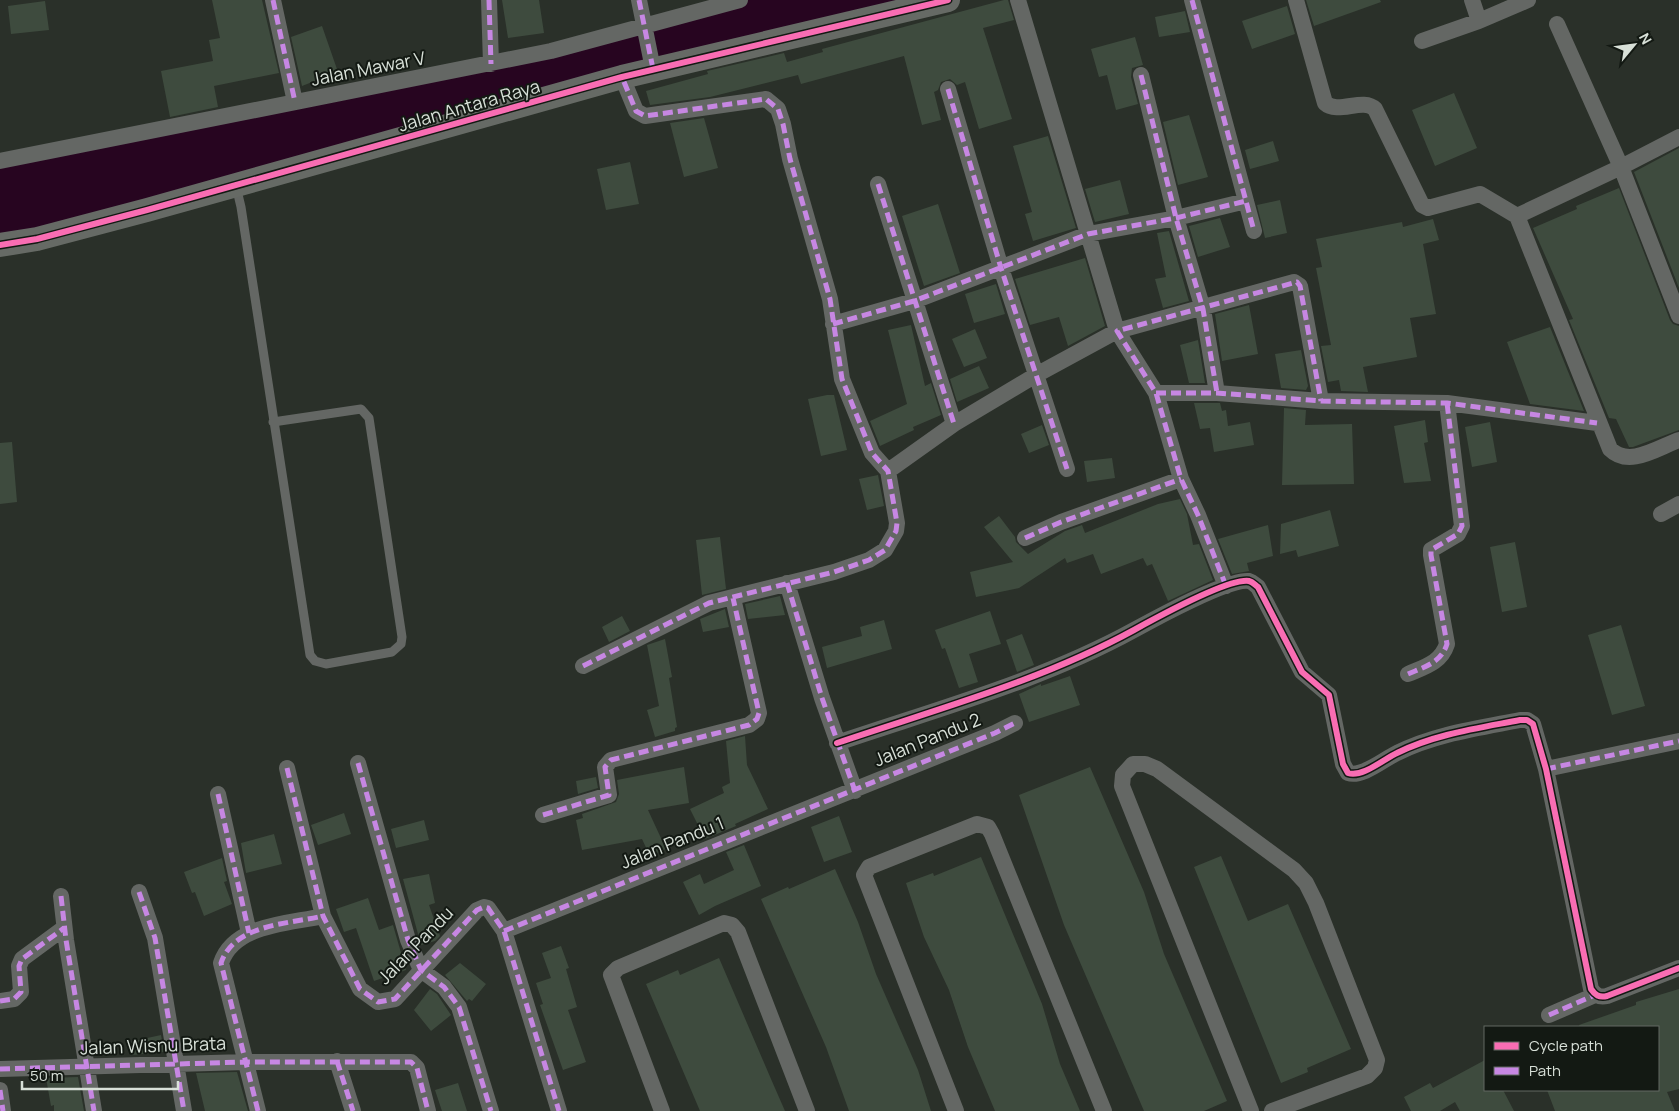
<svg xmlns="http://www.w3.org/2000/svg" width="1679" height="1111" viewBox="0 0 1679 1111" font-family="Manrope,sans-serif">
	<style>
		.water { fill: #270520 }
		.building { fill: #3e4b3e }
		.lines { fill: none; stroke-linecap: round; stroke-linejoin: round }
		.lane { stroke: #646764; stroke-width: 9 }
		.street { stroke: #646764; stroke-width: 16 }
		.secondary { stroke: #666a65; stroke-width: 24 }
		.quiet { stroke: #c787e3; stroke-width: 5; stroke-dasharray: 10 5; stroke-linecap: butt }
		.cycleway-casing { stroke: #131913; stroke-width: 9 }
		.cycleway { stroke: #f96db3; stroke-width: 6 }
		.labels { text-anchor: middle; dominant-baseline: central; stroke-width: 4; stroke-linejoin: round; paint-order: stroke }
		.street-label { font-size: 18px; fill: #d8e0d8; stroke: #131913 }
	</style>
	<rect width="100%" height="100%" fill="#2a3029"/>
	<path class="water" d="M740 0H946L0 245V161L295 102Z"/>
	<path class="building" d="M212 0H262L279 73 214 86 218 107 170 117 161 71 213 61 209 40 220 38Z
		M502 0H539L544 33 508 38Z
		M1004 0H1008L1014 20 983 28 1012 119 979 129 965 82 957 85 950 79 941 82 938 90 934 92 941 120 922 125 904 56 801 84 798 75 710 97 650 105 646 91 708 74 707 71 784 53 787 62 823 52 822 49Z
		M1306 0H1380L1381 2 1314 26Z
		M45 1 49 30 11 34 8 6Z
		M1287 6 1295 34 1252 49 1242 21Z
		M1185 11 1190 32 1159 37 1155 17Z
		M322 26 338 72 302 86 291 37Z
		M1135 37 1143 65 1132 68 1131 77 1138 104 1116 110 1107 75 1099 77 1091 49Z
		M1454 93 1477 148 1435 166 1412 110Z
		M1189 115 1208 177 1178 185 1163 122Z
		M704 118 718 168 684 177 670 123Z
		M1048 136 1076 228 1033 241 1025 214 1032 212 1013 146Z
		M1273 141 1279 161 1250 169 1245 150Z
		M1679 148V288L1634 172Z
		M630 162 639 204 606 210 597 169Z
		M1120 180 1129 214 1095 222 1085 189Z
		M1619 188 1670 320 1673 324 1679 326V430L1633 447H1629L1616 419 1609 418 1569 320 1573 319 1533 228 1577 209 1576 206Z
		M1280 200 1287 233 1265 238 1257 205Z
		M938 204 960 273 924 286 902 216Z
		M1220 218 1230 247 1198 257 1189 226Z
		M1433 219 1439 240 1423 244 1436 314 1410 318 1417 357 1363 367 1368 392 1341 391 1339 380 1328 382 1321 346 1331 345 1316 268 1322 267 1316 239 1402 222 1403 227Z
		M1169 231 1189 301 1163 308 1155 279 1166 277 1157 233Z
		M1085 258 1105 326 1068 346 1059 317 1030 325 1015 279Z
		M996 284 1005 314 974 323 965 294Z
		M1249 305 1258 354 1222 361 1215 314Z
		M911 325 925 386 931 383 941 415 913 427 914 430 880 446 870 421 907 404 888 330Z
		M1550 327 1584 411 1530 404 1507 342Z
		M975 329 987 358 964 367 952 339Z
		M1198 340 1205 383H1189L1180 345Z
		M1301 350 1308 386 1306 390 1281 388 1275 354Z
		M979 366 989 388 957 402 950 379Z
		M827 395H834L847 450 821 456 808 399Z
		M1194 403H1220L1222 411 1226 410 1228 426 1250 422 1254 445 1214 452 1210 428 1200 429Z
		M1284 408 1306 410 1305 425 1352 424 1354 484 1282 485Z
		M1425 420 1428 442 1424 443 1431 481 1404 483 1394 426Z
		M1490 422 1497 462 1472 467 1465 427Z
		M1042 425 1049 445 1029 453 1021 434Z
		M12 442 17 502 0 504V443Z
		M1112 458 1115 478 1087 482 1084 461Z
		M878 475 884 506 867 510 859 479Z
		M1180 499 1187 514 1193 545 1199 544 1213 580 1168 601 1152 564 1147 566 1143 558 1101 574 1093 554 1067 563 1065 558 1019 588 976 597 970 572 1013 562 984 527 999 516 1015 537 1016 542 1028 554 1065 531 1082 525 1085 533 1158 504Z
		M1330 510 1339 546 1298 557 1296 550 1280 554 1281 524Z
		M1268 525 1273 556 1247 563 1249 571 1232 574 1218 539Z
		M720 537 726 589 702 595 696 540Z
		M1515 542 1527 607 1502 612 1490 547Z
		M780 596 785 615 748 619 745 604Z
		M725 609 729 627 703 632 700 619Z
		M990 611 1001 644 969 654 978 682 959 688 945 648 942 649 935 630Z
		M622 616 630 631 609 642 602 627Z
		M884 620 892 649 827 668 822 647 862 636 860 627Z
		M1621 625 1645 706 1612 715 1588 635Z
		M1022 634 1034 665 1017 672 1006 640Z
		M665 639 672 677 669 678 677 727 675 728V731L655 737 647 710 659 706 647 645Z
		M1070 676 1080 705 1029 722 1019 694 1041 684V686Z
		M745 736 747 765 768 809 735 824 736 826 705 839 690 809 724 793 722 787 730 783 726 741Z
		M684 767 689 803 648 810 666 849 650 856 642 839 582 850 576 820 583 818 582 814 616 802 619 794 617 780Z
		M1090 767 1144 892 1164 954 1227 1101 1204 1111H1144L1064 925 1019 795Z
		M596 777 598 788 578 794 576 781Z
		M344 813 351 834 318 845 311 825Z
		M839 816 852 852 824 862 811 827Z
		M424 820 429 840 396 848 391 829Z
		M274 834 282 864 246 873 241 843Z
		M744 845 761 886 715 906 699 915 683 882 700 874 704 884 734 870 726 852Z
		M1221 856 1248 921 1288 904 1351 1049 1307 1068 1308 1072 1281 1083 1194 867Z
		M981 857 1042 1004 1060 1064 1080 1111H995L968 1047 949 990 924 937 906 883 933 873 934 876Z
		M222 858 227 881 224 882 232 904 204 916 195 892 192 893 184 872Z
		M835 869 858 922 876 974 918 1070 931 1111H849L826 1047 761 899 788 887 789 889Z
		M429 874 435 903 429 905 440 936 435 941 421 945 403 879Z
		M368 898 379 930 393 925 406 970 374 981 356 928 344 932 336 909Z
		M561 946 569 968 566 969 577 1007 568 1010 586 1062 563 1070 540 1005 543 1004 536 983 551 978 542 953Z
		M719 958 771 1079 785 1111H700L646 984 678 970 680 975Z
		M460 963 486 984 472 1001 469 999 467 1001 445 975Z
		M430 989 437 994 451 1015 431 1031 414 1010Z
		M1679 989V1089L1667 1092 1675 1111H1555L1547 1090H1658V1027H1580L1579 1025 1636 1005V1002Z
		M161 1035 164 1052 132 1055 129 1042Z
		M1485 1060V1090H1503L1514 1111H1460L1455 1102 1440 1111H1411L1404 1097 1430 1083 1433 1088Z
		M237 1072 248 1111H205L196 1073Z
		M78 1077 84 1111H54V1105L51 1106 46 1078Z
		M458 1083 467 1111H442L435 1090Z"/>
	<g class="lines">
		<path class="lane" d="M236 186 241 207 310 655 315 661 326 664 392 652 401 644 402 637 369 418 361 409 273 422"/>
		<path class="street" d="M273 0 295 102
			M489 0 491 64
			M639 0 653 69
			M1018 0 1117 331 1156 393 1181 479 1198 515 1226 586
			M1192 0 1254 231
			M1296 0 1325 103C1338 115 1363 97 1375 109L1422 205 1428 208 1480 194 1517 216 1610 449C1629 468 1657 448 1679 440
			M1479 21 1528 0
			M1557 24 1621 167 1679 316
			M1422 41 1479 21 1472 0
			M1141 75 1176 218 1203 309 1217 393
			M948 89 1001 268 1067 469
			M0 161 551 51 740 0
			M878 184 954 424
			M1517 216 1621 167 1679 137
			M833 324 914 301 1088 234 1176 218 1246 201
			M1156 393H1217L1321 401 1447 403 1597 423
			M888 471 954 424 1036 375 1117 331 1294 282 1300 286 1321 401
			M1661 514 1679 504
			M1025 538 1061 522 1181 479
			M787 583 822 698 855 791
			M583 666 709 603 834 572 869 560 885 550 896 531 897 523 888 471 872 453 842 379 830 299 790 159 783 124 778 109 766 99 645 116 636 111 622 77
			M1408 674C1424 667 1441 663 1447 644L1431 555V550L1458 534 1462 526 1447 403
			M837 743C937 709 1041 681 1134 630 1154 619 1229 578 1249 581 1253 582 1255 585 1258 587L1302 672 1329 695 1343 764 1348 773C1362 778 1384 759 1397 753 1435 734 1479 728 1520 720H1527L1533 724 1546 769 1591 989C1595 995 1599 998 1607 996L1679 968
			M358 763 408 940 421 970 444 987 459 1007 491 1111
			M287 768 323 916 360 989 378 1002 395 999 477 910 484 907 488 908 504 931 559 1111
			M1546 769 1679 741
			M218 794 249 933
			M543 815 609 795 605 767 611 760 749 725 757 719 759 713 733 598
			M139 892 155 938 184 1111
			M61 896 66 940 94 1111
			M504 931 995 733 1015 723
			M0 1001 14 999 21 992 19 966 22 959 64 928
			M1549 1015 1595 995
			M337 1061 353 1111
			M0 1069 246 1062H411L417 1068 428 1111
			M0 1090 3 1111
			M258 1111 221 963C234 924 289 924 323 916
			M662 1111 611 975 618 968 724 923 732 925 738 932 807 1111
			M956 1111 864 875 869 867 977 824 988 827 992 834 1104 1111
			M1251 1111 1122 786 1123 775 1133 764H1145L1157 769 1294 870 1306 883 1316 903 1377 1060 1375 1068 1367 1076 1272 1111"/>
		<path class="secondary" d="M0 245 37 239 147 210 622 77 948 0"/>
		<path class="quiet" d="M273 0 295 102
			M489 0 491 64
			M639 0 653 69
			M1192 0 1254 231
			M1141 75 1176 218 1203 309 1217 393
			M948 89 1001 268 1067 469
			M878 184 954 424
			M833 324 914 301 1088 234 1176 218 1246 201
			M1156 393H1217L1321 401 1447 403 1597 423
			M1025 538 1061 522 1181 479
			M787 583 822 698 855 791
			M1226 586 1198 515 1181 479 1156 393 1117 331 1297 282 1300 286 1321 401
			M583 666 709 603 834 572 869 560 885 550 896 531 897 523 888 471 872 453 842 379 830 299 790 159 783 124 778 109 766 99 645 116 636 111 622 77
			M1408 674C1424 667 1441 663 1447 644L1431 555V550L1458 534 1462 526 1447 403
			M358 763 408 940 421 970 444 987 459 1007 491 1111
			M287 768 323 916 360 989 378 1002 395 999 477 910 484 907 488 908 504 931 559 1111
			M1546 769 1679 741
			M218 794 249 933
			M543 815 609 795 605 767 611 760 749 725 757 719 759 713 733 598
			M139 892 155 938 184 1111
			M61 896 66 940 94 1111
			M504 931 995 733 1015 723
			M0 1001 14 999 21 992 19 966 22 959 64 928
			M1549 1015 1595 995
			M337 1061 353 1111
			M0 1069 246 1062H411L417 1068 428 1111
			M0 1090 3 1111
			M258 1111 221 963C234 924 289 924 323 916"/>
		<g class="cycleway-casing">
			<path id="cycleway" d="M0 245 37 239 147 210 622 77 948 0
				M837 743C937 709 1041 681 1134 630 1154 619 1229 578 1249 581 1253 582 1255 585 1258 587L1302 672 1329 695 1343 764 1348 773C1362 778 1384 759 1397 753 1435 734 1479 728 1520 720H1527L1533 724 1546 769 1591 989C1595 995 1599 998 1607 996L1679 968"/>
		</g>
		<use href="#cycleway" class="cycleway"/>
	</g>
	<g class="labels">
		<g class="street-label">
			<text transform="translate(368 68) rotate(-11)">Jalan Mawar V</text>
			<text transform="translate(469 105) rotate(-16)">Jalan Antara Raya</text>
			<text transform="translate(927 739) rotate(-22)">Jalan Pandu 2</text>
			<text transform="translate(672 842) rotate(-22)">Jalan Pandu 1</text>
			<text transform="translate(415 945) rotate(-46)">Jalan Pandu</text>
			<text transform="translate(153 1045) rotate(-2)">Jalan Wisnu Brata</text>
		</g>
	</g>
	<rect x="1484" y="1026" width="175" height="65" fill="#131913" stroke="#626962"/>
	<rect x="1494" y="1042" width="25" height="8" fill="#f96db3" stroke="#626962"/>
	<text x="1529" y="1051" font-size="15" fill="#d8e0d8">Cycle path</text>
	<rect x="1494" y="1067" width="25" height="8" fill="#c787e3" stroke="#626962"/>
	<text x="1529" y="1076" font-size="15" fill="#d8e0d8">Path</text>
	<g transform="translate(1634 45) rotate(61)" stroke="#131913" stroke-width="4" paint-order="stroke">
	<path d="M0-4L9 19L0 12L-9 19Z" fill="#d8e0d8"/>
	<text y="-8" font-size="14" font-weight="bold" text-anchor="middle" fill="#d8e0d8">N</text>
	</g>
	<path d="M22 1081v8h156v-8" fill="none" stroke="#d8e0d8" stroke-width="2.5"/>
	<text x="30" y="1081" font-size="15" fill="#d8e0d8" stroke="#131913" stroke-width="4" paint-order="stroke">50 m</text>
</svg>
